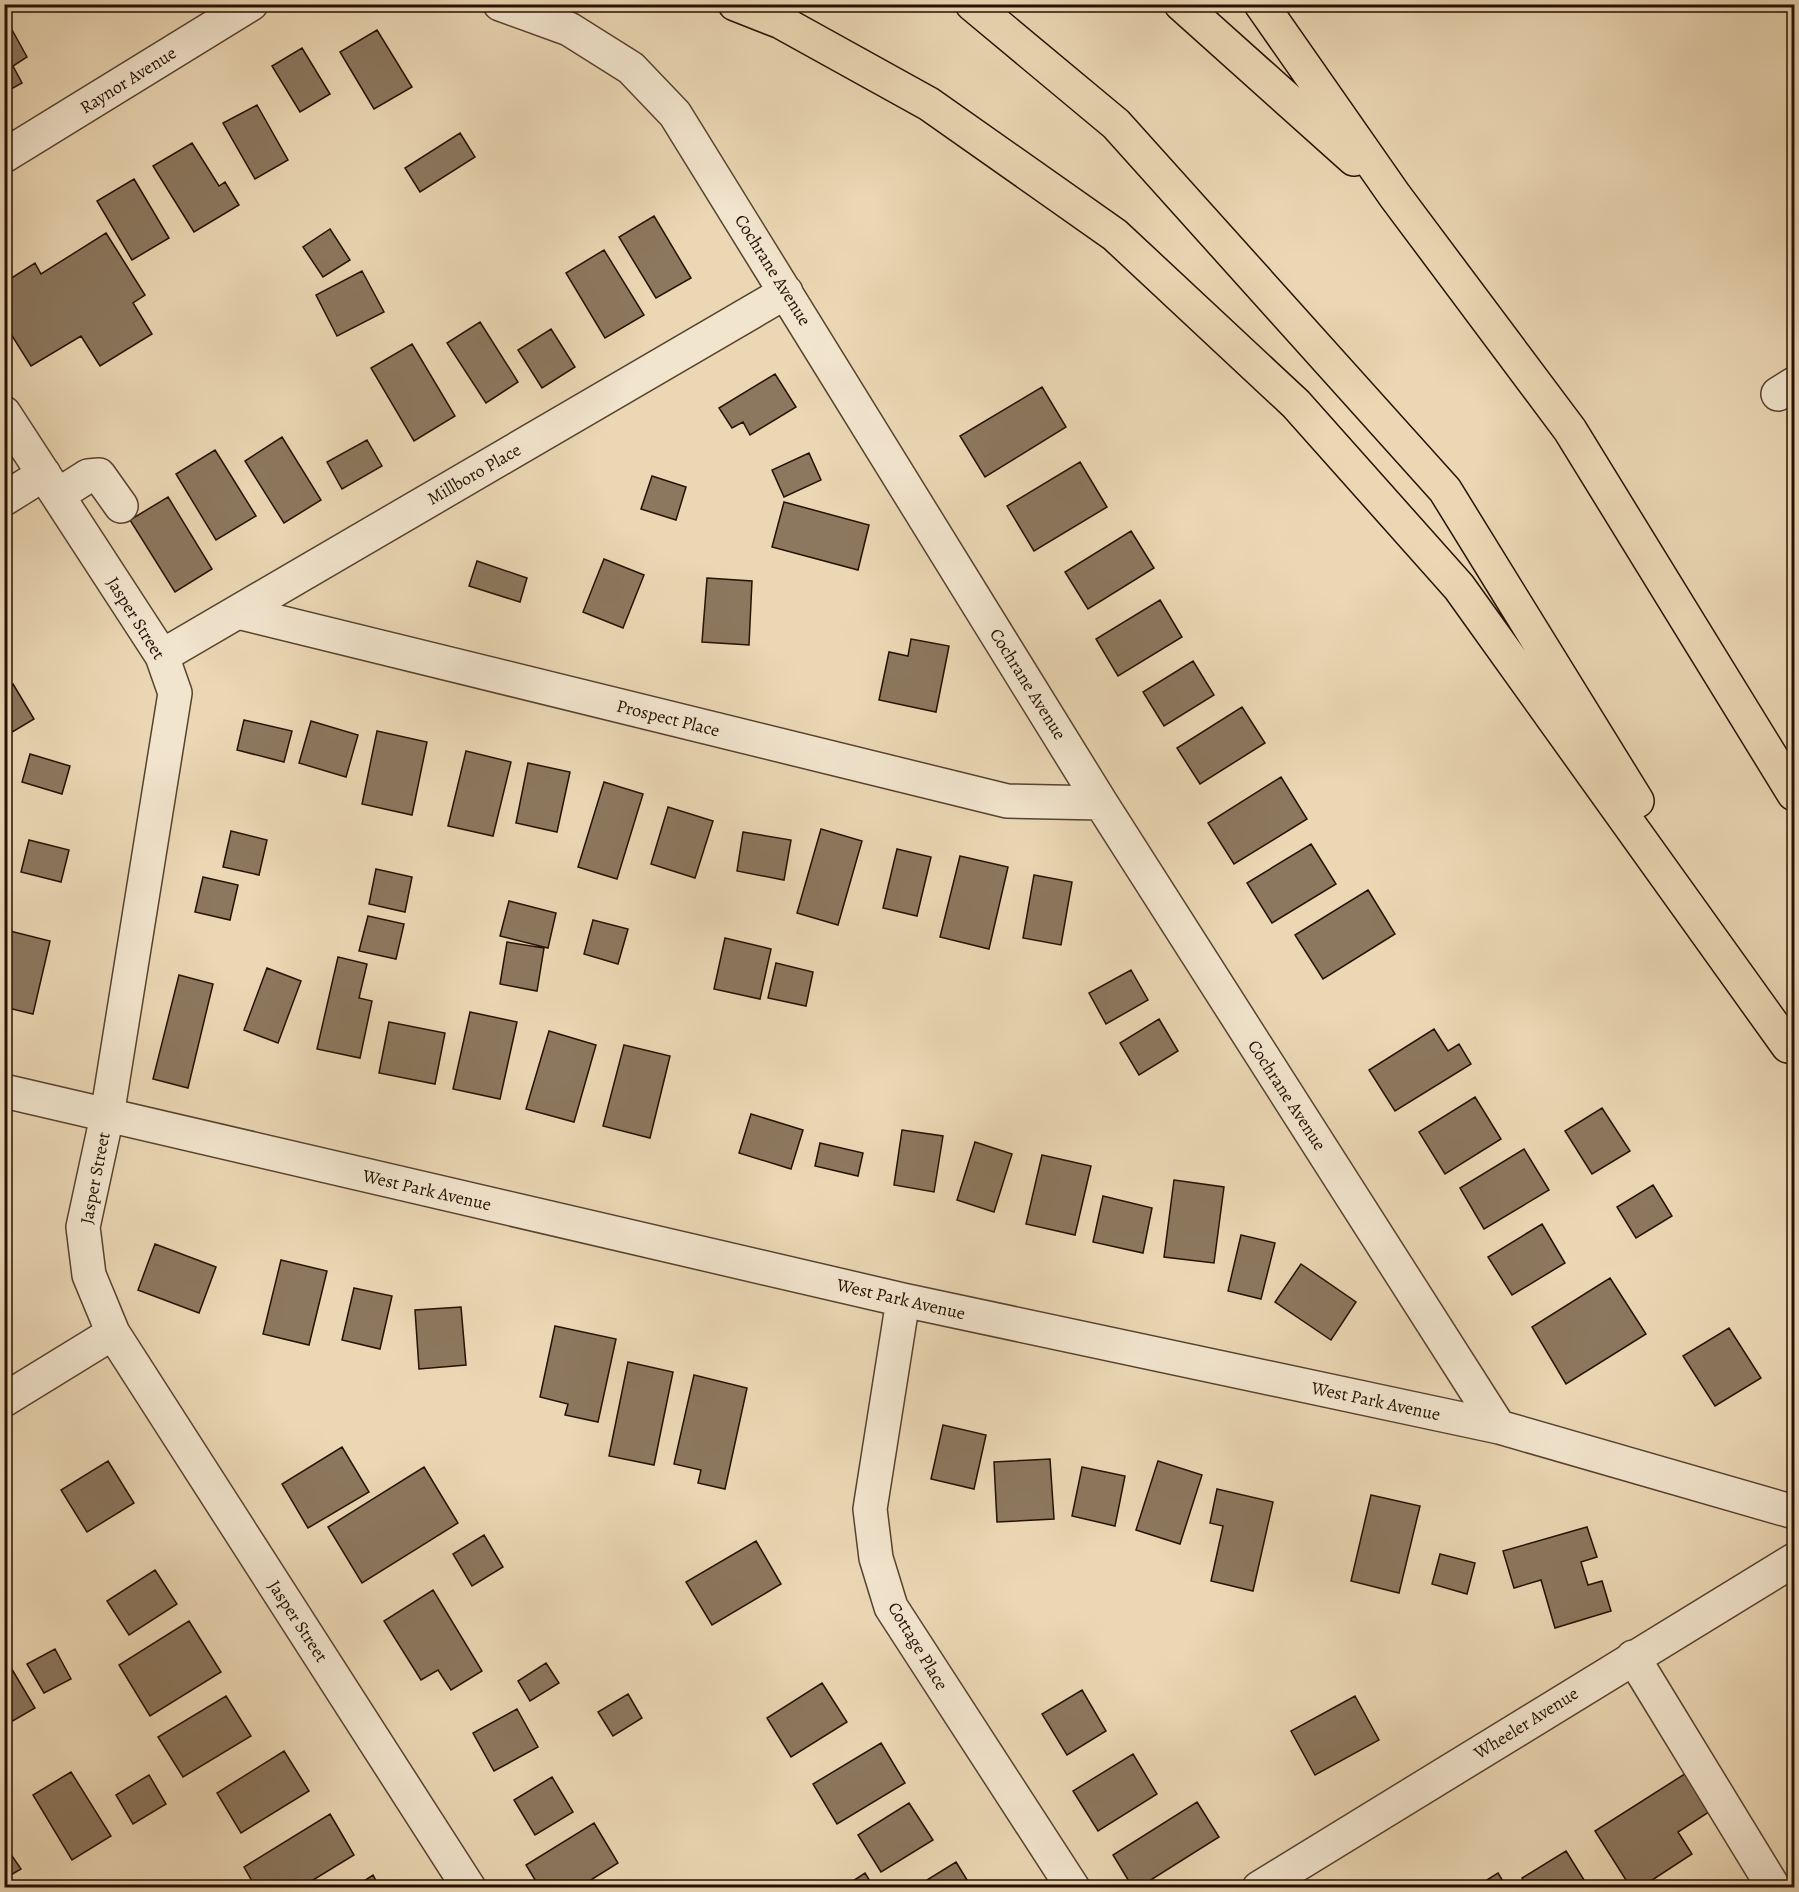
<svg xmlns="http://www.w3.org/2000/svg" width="1799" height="1892" viewBox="0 0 1799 1892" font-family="Alegreya,serif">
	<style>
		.building { fill: #8c785f; stroke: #261103; stroke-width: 1.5 }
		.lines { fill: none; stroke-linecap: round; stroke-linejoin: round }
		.minor-casing { stroke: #57422f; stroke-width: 36 }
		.highway-casing { stroke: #261103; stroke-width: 36 }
		.minor { stroke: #f2e5ce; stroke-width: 33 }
		.highway { stroke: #ebd7b4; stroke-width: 33 }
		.labels { text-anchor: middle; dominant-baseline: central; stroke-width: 6; stroke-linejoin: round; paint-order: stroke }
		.street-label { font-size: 18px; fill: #261103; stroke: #f2e5ce }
	</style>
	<rect width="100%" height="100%" fill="#ebd7b4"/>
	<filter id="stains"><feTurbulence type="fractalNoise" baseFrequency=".00333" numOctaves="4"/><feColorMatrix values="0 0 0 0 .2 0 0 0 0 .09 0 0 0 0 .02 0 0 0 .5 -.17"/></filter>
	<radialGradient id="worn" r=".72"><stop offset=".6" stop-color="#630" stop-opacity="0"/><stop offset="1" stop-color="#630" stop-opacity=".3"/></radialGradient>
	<path class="building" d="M11 28 27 57 13 66 22 83 4 93V32Z
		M377 30 412 87 374 109 340 52Z
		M302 48 330 94 300 112 272 66Z
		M257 105 288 160 255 179 223 123Z
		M460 133 475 157 420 192 405 168Z
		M192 143 219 186 225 182 239 205 194 232 153 166Z
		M134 179 169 238 132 260 97 201Z
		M654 216 691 278 656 298 619 237Z
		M330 229 350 260 323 277 303 247Z
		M106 233 145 295 133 303 152 334 100 366 81 336 31 366 4 323V271L10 279 35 263 41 274Z
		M604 250 644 315 605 338 566 273Z
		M362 271 384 312 337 336 316 295Z
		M480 322 518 382 486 403 447 343Z
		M551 329 575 367 542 388 518 350Z
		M412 344 455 416 414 441 371 368Z
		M775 374 796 407 750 435 743 422 732 428 719 408Z
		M1042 387 1066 427 985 477 960 436Z
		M282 437 321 500 284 523 245 461Z
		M367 440 382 466 342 489 327 462Z
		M215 450 256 516 216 540 176 474Z
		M809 453 821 480 784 497 772 470Z
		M1080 462 1107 507 1034 551 1007 506Z
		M652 476 686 487 676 520 641 509Z
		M168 497 212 569 175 592 130 520Z
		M784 502 869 525 858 570 772 547Z
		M1131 531 1154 568 1088 609 1065 572Z
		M604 559 644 575 623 628 583 612Z
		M477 561 527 578 520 602 469 586Z
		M707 578 752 581 749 645 702 642Z
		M1160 600 1182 637 1118 676 1096 639Z
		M911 639 949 646 936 712 879 700 889 652 908 656Z
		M1193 661 1214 695 1164 726 1143 692Z
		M13 684 34 719 4 737V689Z
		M1242 707 1265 743 1200 784 1177 748Z
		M244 720 292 731 284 762 237 750Z
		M311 721 358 735 346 777 299 763Z
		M377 731 427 742 412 815 362 804Z
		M466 751 511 762 493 836 448 826Z
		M30 754 70 766 62 794 22 782Z
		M528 763 570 772 557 832 516 823Z
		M1281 777 1307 819 1234 864 1208 823Z
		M604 782 643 794 617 879 578 867Z
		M668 807 713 821 695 878 651 864Z
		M821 829 862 841 838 925 797 913Z
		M231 831 267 840 259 875 223 867Z
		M743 832 791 840 784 880 737 871Z
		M29 840 69 850 61 882 21 872Z
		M1311 844 1336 884 1272 923 1247 883Z
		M897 849 931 857 917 916 883 908Z
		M960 856 1008 867 989 949 940 937Z
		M376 869 412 877 405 912 369 904Z
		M1034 875 1072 882 1061 945 1023 938Z
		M203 877 238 885 230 920 195 912Z
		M1368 890 1395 934 1323 979 1295 935Z
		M509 901 556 913 548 948 500 936Z
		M368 916 404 924 396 959 359 951Z
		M593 920 628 929 618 964 584 954Z
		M6 930 50 941 33 1014 4 1007V939Z
		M725 938 771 949 760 999 714 989Z
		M507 942 544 948 537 991 500 984Z
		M338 957 367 964 359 998 372 1001 360 1058 317 1049Z
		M776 963 813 972 806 1006 768 998Z
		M267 968 301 981 278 1043 244 1030Z
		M1131 970 1148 1000 1106 1024 1089 993Z
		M179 975 213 984 188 1088 153 1079Z
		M470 1012 517 1022 500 1099 453 1089Z
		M1159 1019 1178 1051 1139 1075 1120 1043Z
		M389 1022 445 1033 435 1084 379 1073Z
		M1434 1029 1448 1051 1459 1044 1471 1064 1395 1111 1369 1070Z
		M549 1031 596 1045 574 1122 526 1109Z
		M624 1045 670 1056 650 1138 603 1126Z
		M1475 1097 1501 1139 1445 1174 1419 1132Z
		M1602 1108 1630 1151 1592 1174 1565 1131Z
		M751 1114 803 1130 791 1169 739 1153Z
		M902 1130 943 1136 934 1192 894 1185Z
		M975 1142 1012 1154 994 1212 957 1200Z
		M820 1143 863 1153 858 1176 815 1166Z
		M1524 1149 1549 1190 1484 1229 1460 1188Z
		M1042 1155 1091 1166 1075 1235 1026 1224Z
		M1174 1180 1224 1187 1214 1263 1164 1257Z
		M1653 1185 1672 1216 1636 1238 1617 1207Z
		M1103 1196 1152 1208 1143 1253 1093 1242Z
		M1542 1224 1565 1263 1512 1295 1488 1257Z
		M1241 1235 1275 1243 1261 1299 1228 1291Z
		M155 1244 216 1267 199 1313 138 1290Z
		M281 1260 327 1271 309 1345 263 1334Z
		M1301 1264 1356 1302 1331 1340 1275 1302Z
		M1610 1278 1646 1334 1566 1384 1532 1327Z
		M354 1288 392 1296 380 1349 342 1340Z
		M461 1307 466 1365 419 1369 415 1310Z
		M555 1326 616 1339 598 1422 565 1415 568 1404 540 1397Z
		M1729 1328 1761 1378 1715 1406 1683 1356Z
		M628 1362 673 1372 654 1465 609 1456Z
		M694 1375 747 1388 725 1489 698 1483 701 1470 674 1464Z
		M943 1425 986 1435 974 1489 931 1479Z
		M342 1447 369 1492 308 1528 282 1484Z
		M1050 1459 1054 1519 997 1522 994 1462Z
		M108 1461 134 1503 87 1532 61 1490Z
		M1158 1461 1202 1475 1180 1544 1136 1530Z
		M424 1467 458 1523 362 1583 328 1527Z
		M1082 1467 1125 1476 1115 1526 1072 1516Z
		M1217 1489 1273 1502 1253 1591 1211 1581 1223 1526 1210 1523Z
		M1371 1495 1420 1506 1399 1593 1351 1581Z
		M1587 1527 1597 1557 1581 1562 1588 1585 1602 1581 1611 1611 1555 1628 1541 1580 1514 1588 1503 1551Z
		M484 1535 503 1567 472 1586 453 1554Z
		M756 1541 781 1584 712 1625 686 1582Z
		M1440 1554 1475 1563 1467 1594 1432 1584Z
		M155 1570 177 1604 129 1635 107 1601Z
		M433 1590 482 1671 451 1690 438 1670 421 1680 384 1621Z
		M189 1621 221 1672 150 1716 119 1665Z
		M55 1649 71 1679 44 1693 27 1664Z
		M4 1656 35 1708 4 1726Z
		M546 1663 559 1683 530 1701 518 1681Z
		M822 1683 847 1722 791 1757 767 1718Z
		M1082 1690 1106 1731 1067 1755 1042 1714Z
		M628 1694 642 1718 613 1736 598 1712Z
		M226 1696 251 1736 183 1777 158 1737Z
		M1355 1696 1379 1740 1315 1775 1291 1731Z
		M517 1709 538 1747 494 1771 473 1733Z
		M881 1743 905 1783 837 1824 813 1784Z
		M284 1751 309 1791 241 1833 217 1793Z
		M1133 1754 1157 1794 1098 1831 1073 1791Z
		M1691 1770 1715 1808 1678 1832 1692 1854 1640 1888H1631L1595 1831Z
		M71 1772 111 1836 72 1860 33 1795Z
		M149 1775 166 1804 133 1824 116 1795Z
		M552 1777 573 1812 535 1835 514 1800Z
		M1197 1802 1219 1837 1138 1888H1133L1113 1855Z
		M909 1803 933 1840 881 1872 858 1835Z
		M330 1814 354 1855 300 1888H256L244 1867Z
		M594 1823 618 1863 578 1888H540L526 1865Z
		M1566 1851 1589 1888H1528L1522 1878Z
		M10 1853 21 1869 4 1879V1857Z
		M956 1862 972 1888H914Z
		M865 1873 874 1888H842Z
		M1498 1873 1507 1888H1474Z
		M373 1875 380 1888H353Z"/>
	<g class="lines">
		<g class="minor-casing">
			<path id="minor" d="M500 4 569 29 631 68 675 114 1101 803 1499 1427
				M4 156 251 4
				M1778 394 1794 384
				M4 413 162 656 175 693 107 1116 83 1227 89 1275 113 1333 469 1888
				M58 495 88 476 99 475 121 506
				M4 499 44 474
				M238 612 1007 801 1101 803
				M162 656 786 292
				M4 1091 903 1300 1499 1427 1794 1512
				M903 1300 870 1509 876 1558 891 1607 1073 1888
				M4 1400 113 1333
				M1633 1657 1774 1888
				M1259 1888 1794 1560"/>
		</g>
		<g class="highway-casing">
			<path id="highway" d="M735 4 781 22 929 104 1115 235 1296 404 1459 587 1788 1046
				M972 4 1116 124 1445 490 1637 801
				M1181 4 1354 159
				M1261 4 1395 196 1570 430 1794 794"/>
		</g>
		<use href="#minor" class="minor"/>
		<use href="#highway" class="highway"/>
	</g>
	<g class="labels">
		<g class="street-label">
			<text transform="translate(128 80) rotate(-32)">Raynor Avenue</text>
			<text transform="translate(773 270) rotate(58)">Cochrane Avenue</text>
			<text transform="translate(474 474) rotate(-30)">Millboro Place</text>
			<text transform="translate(136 618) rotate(58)">Jasper Street</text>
			<text transform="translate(1028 684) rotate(58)">Cochrane Avenue</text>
			<text transform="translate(668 718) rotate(14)">Prospect Place</text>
			<text transform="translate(1287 1095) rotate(57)">Cochrane Avenue</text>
			<text transform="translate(95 1178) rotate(-79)">Jasper Street</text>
			<text transform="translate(427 1190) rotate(13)">West Park Avenue</text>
			<text transform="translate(901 1299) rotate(13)">West Park Avenue</text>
			<text transform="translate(1376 1401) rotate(12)">West Park Avenue</text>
			<text transform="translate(298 1621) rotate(57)">Jasper Street</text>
			<text transform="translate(918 1646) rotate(59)">Cottage Place</text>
			<text transform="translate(1526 1723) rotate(-32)">Wheeler Avenue</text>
		</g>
	</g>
	<rect width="1799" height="1892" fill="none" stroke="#ebd7b4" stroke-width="24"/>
	<rect x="6" y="6" width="1787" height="1880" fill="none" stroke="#261103" stroke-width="3"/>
	<rect x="12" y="12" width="1775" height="1868" fill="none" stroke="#261103" stroke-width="1.5"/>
	<rect width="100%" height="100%" filter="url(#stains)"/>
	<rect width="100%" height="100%" fill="url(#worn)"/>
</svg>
